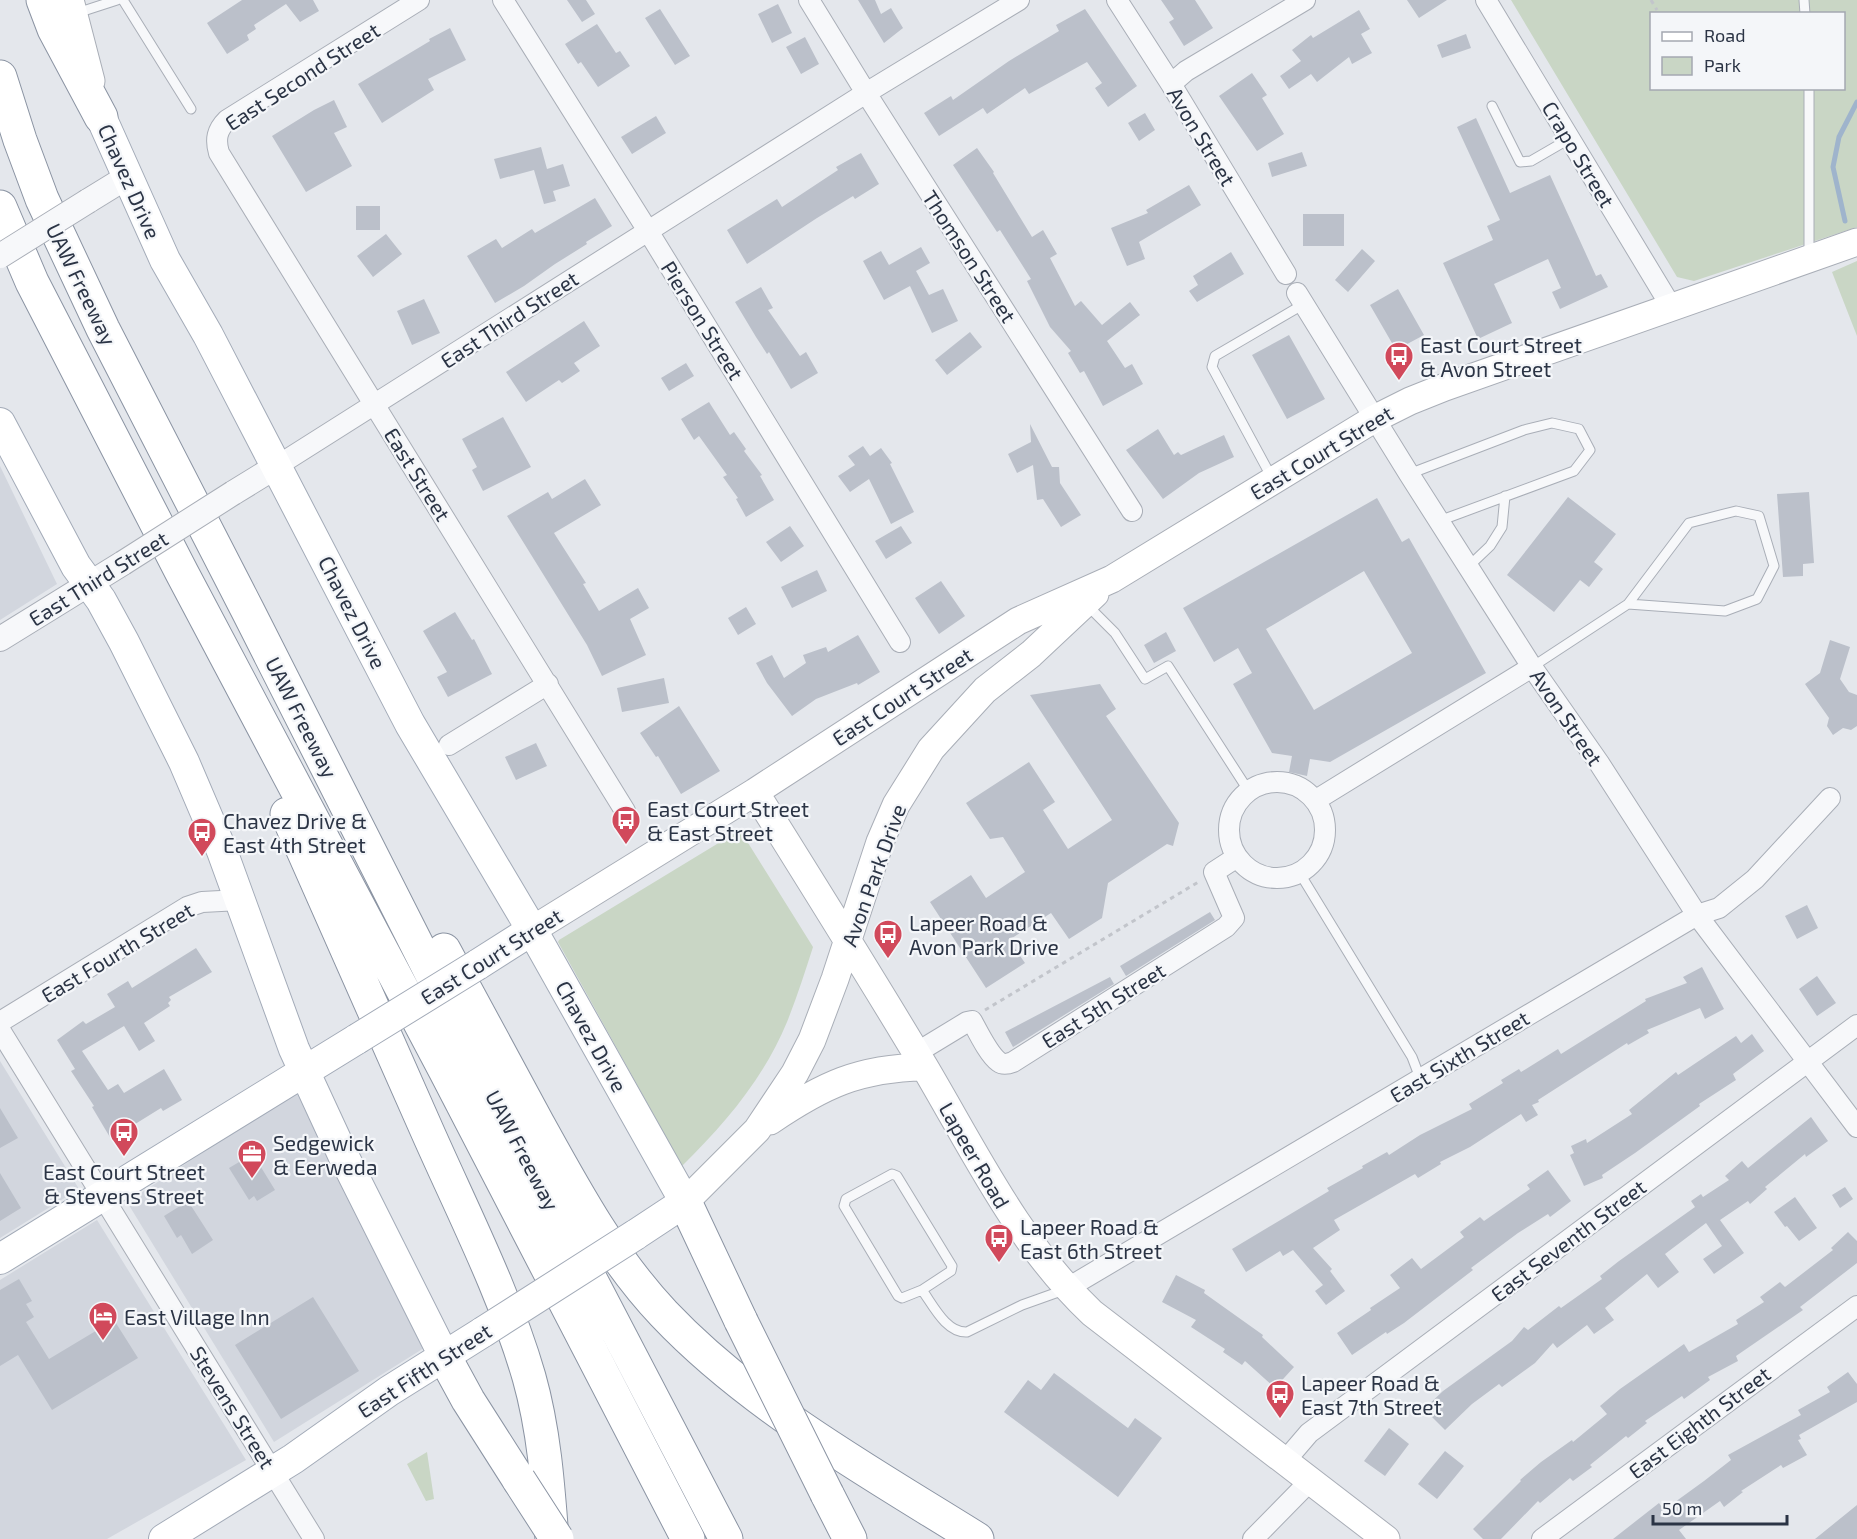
<svg xmlns="http://www.w3.org/2000/svg" width="1857" height="1539" viewBox="0 0 1857 1539" font-family="'Exo 2',sans-serif">
	<style>
		.built { fill: #d2d6de }
		.green { fill: #c9d6c5; fill-rule: evenodd }
		.lines { fill: none; stroke-linecap: round; stroke-linejoin: round }
		.stream { stroke: #9fb4cc; stroke-width: 5 }
		.building { fill: #bbc0ca; fill-rule: evenodd }
		.service-casing { stroke: #a9aeb7; stroke-width: 11 }
		.minor-casing { stroke: #a9aeb7; stroke-width: 22 }
		.tertiary-casing { stroke: #a9aeb7; stroke-width: 26 }
		.secondary-casing { stroke: #a9aeb7; stroke-width: 29 }
		.primary-casing { stroke: #a3abb8; stroke-width: 32 }
		.motorway-casing { stroke: #8b94a3; stroke-width: 35 }
		.path { stroke: #c2c5cb; stroke-width: 3; stroke-dasharray: 4.5 4.5; stroke-linecap: butt }
		.service { stroke: #f7f8fa; stroke-width: 9 }
		.minor { stroke: #f7f8fa; stroke-width: 20 }
		.tertiary { stroke: #f7f8fa; stroke-width: 24 }
		.secondary { stroke: #fff; stroke-width: 27 }
		.primary { stroke: #fff; stroke-width: 30 }
		.motorway { stroke: #fff; stroke-width: 33 }
		.tertiary-bridge-casing { stroke: #a9aeb7; stroke-width: 26; stroke-linecap: butt }
		.primary-bridge-casing { stroke: #a3abb8; stroke-width: 32; stroke-linecap: butt }
		.motorway-bridge-casing { stroke: #8b94a3; stroke-width: 35; stroke-linecap: butt }
		.tertiary-bridge { stroke: #f7f8fa; stroke-width: 24 }
		.primary-bridge { stroke: #fff; stroke-width: 30 }
		.motorway-bridge { stroke: #fff; stroke-width: 33 }
		.labels { text-anchor: middle; dominant-baseline: central; stroke-width: 4.5; stroke-linejoin: round; paint-order: stroke }
		.street-label { font-size: 21px; fill: #2b3445; stroke: #f4f6f9 }
		.poi-label { font-size: 21px; fill: #2b3445; stroke: #f4f6f9; text-anchor: start }
	</style>
	<rect width="100%" height="100%" fill="#e4e7ec"/>
	<path class="built" d="M0 466 57 584 0 620Z
		M0 1061 79 1189 0 1238Z
		M296 1092 424 1348 274 1442 127 1202Z
		M97 1220 246 1460 107 1539H0V1280Z"/>
	<path class="green" d="M1511 0H1857V227L1694 281 1677 277ZM1652 14H1844V88H1652Z
		M1857 261V336L1832 272Z
		M740 830 813 947C805 972 797 997 787 1022 764 1078 725 1124 682 1166L558 942 559 940Z
		M427 1452 434 1499 426 1501 407 1464Z"/>
	<g class="lines">
		<path class="stream" d="M1845 221 1833 167 1839 137 1857 102"/>
	</g>
	<path class="building" d="M242 0H313L319 11 300 22 286 4 254 25 256 29 247 35 249 40 227 54 207 23Z
		M567 0H586L595 14 582 22Z
		M858 0H875L881 14 891 8 903 28 884 43Z
		M1161 0H1195L1213 28 1184 46 1169 22 1174 19Z
		M1407 0H1447L1419 18Z
		M778 4 792 33 772 43 758 14Z
		M660 9 690 56 675 65 645 18Z
		M1085 9 1137 86 1108 107 1095 88 1102 83 1087 62 1029 94 1025 88 987 114 983 108 939 136 924 113 951 96 953 100 1009 61 1059 31 1056 25Z
		M1359 10 1370 29 1361 34 1372 53 1352 64 1349 57 1317 82 1311 74 1289 89 1280 76 1301 61 1292 50 1311 35 1313 38Z
		M597 24 616 53 620 51 630 66 598 87 581 62 578 64 565 44Z
		M450 28 466 60 428 79 434 90 382 123 358 84 430 41 429 39Z
		M1466 34 1471 48 1442 58 1437 45Z
		M805 37 819 64 801 74 786 47Z
		M1252 73 1267 95 1262 98 1284 134 1257 151 1219 96Z
		M334 100 347 127 334 133 352 166 306 192 272 136 314 110Z
		M1145 113 1155 130 1139 141 1128 123Z
		M656 116 666 133 632 154 621 137Z
		M1476 118 1510 193 1550 175 1596 276 1601 274 1608 287 1560 309 1552 292 1561 288 1548 259 1494 284 1512 323 1478 339 1443 263 1493 240 1487 226 1500 220 1457 127Z
		M541 147 547 169 563 164 570 186 553 191 556 201 544 204 534 170 500 179 494 159Z
		M977 148 994 172 993 173 1032 237 1043 230 1057 254 1050 258 1075 306 1081 301 1102 325 1130 302 1140 315 1107 341 1125 368 1132 364 1143 384 1103 406 1084 371 1080 373 1068 353 1071 351 1050 327 1027 281 1031 279 1000 230 997 232 953 165Z
		M1302 152 1307 166 1272 177 1268 163Z
		M861 153 879 184 855 199 853 196 817 218 747 264 727 230 777 199 782 207 838 170 836 167Z
		M1189 185 1201 205 1139 242 1145 259 1127 266 1111 228 1148 213 1146 210Z
		M595 198 612 226 586 242 587 244 555 264 524 286 495 303 467 256 496 239 502 248 532 229 535 233Z
		M356 206H380V230H356Z
		M1303 214H1344V246H1303Z
		M386 234 402 254 373 277 357 256Z
		M921 247 930 263 916 271 929 295 943 289 958 321 932 333 910 286 884 300 863 261 881 251 889 265Z
		M1362 249 1375 261 1348 292 1335 280Z
		M1231 252 1244 274 1197 302 1189 291 1198 285 1193 276Z
		M761 287 773 308 768 310 800 356 806 352 818 373 791 389 769 352 767 354 756 337 735 302Z
		M1398 289 1424 335 1396 350 1370 305Z
		M424 299 440 333 412 345 397 311Z
		M584 321 600 346 574 363 580 371 562 383 559 380 526 402 506 372Z
		M970 332 982 347 947 375 935 360Z
		M1289 335 1325 399 1287 419 1252 355Z
		M686 363 694 376 669 391 661 378Z
		M709 402 730 435 734 432 746 449 744 451 762 475 760 476 774 500 746 517 736 499 738 498 723 477 727 475 699 436 694 440 681 419Z
		M503 417 531 467 483 491 472 470 477 467 462 439Z
		M1030 424 1052 467H1059L1060 483 1081 515 1061 527 1043 499 1037 500 1033 465 1017 473 1008 454 1031 442Z
		M1158 429 1174 455 1178 452 1181 455 1224 435 1234 457 1199 473 1163 499 1126 450Z
		M863 446 870 456 881 448 892 463 890 464 914 512 891 524 869 479 850 492 838 476 855 465 848 456Z
		M585 479 601 505 554 533 586 583 583 584 599 611 638 588 649 608 630 619 646 655 602 676 587 645 507 516 548 492 552 499Z
		M1809 492 1814 563 1803 564V576L1783 577 1777 494Z
		M1568 497 1616 534 1594 562 1603 569 1589 587 1580 580 1554 612 1507 575Z
		M1377 498 1402 542 1409 538 1486 673 1330 762 1310 759 1307 776 1289 772 1292 756 1272 753 1233 684 1252 673 1238 648 1214 662 1183 608ZM1364 571 1412 653 1314 710 1266 629Z
		M790 526 804 546 781 562 766 542Z
		M901 526 912 543 886 559 875 541Z
		M817 570 827 591 792 608 781 587Z
		M941 581 965 616 939 634 915 598Z
		M746 607 756 624 738 635 728 618Z
		M455 612 472 640 474 639 492 674 448 697 437 677 447 672 423 631Z
		M1166 632 1176 651 1154 663 1144 645Z
		M858 635 880 672 858 685 857 683 816 699 792 716 767 683 756 663 772 655 784 678 806 663 803 655 826 647 828 652Z
		M1830 640 1850 647 1840 679 1849 692 1857 695V726L1851 730 1843 728 1833 735 1827 726 1829 718 1805 684 1820 673Z
		M664 678 669 703 622 712 617 688Z
		M1100 684 1116 709 1106 716 1179 823 1173 846 1167 844 1108 883 1102 918 1069 939 1051 913 1009 940 1025 963 986 988 930 902 971 875 986 898 1025 872 1003 837 990 839 966 803 1029 762 1055 802 1043 810 1068 849 1112 820 1030 695Z
		M679 706 720 771 681 794 658 756 656 757 640 733Z
		M536 743 547 766 516 780 505 757Z
		M1807 905 1818 928 1797 939 1785 916Z
		M1210 912 1215 920 1126 976 1120 966Z
		M196 948 212 972 169 997 171 1000 168 1003 170 1006 144 1023 155 1041 139 1051 124 1026 82 1051 108 1090 118 1084 124 1093 164 1069 182 1100 163 1111 161 1108 111 1139 92 1107 94 1106 71 1071 75 1069 57 1040 83 1021 86 1024 115 1007 107 994 128 981 132 988Z
		M1702 967 1724 1009 1705 1019 1700 1008 1647 1030 1649 1033 1628 1045 1627 1043 1538 1100 1539 1102 1532 1105 1538 1115 1526 1122 1521 1114 1470 1147 1440 1162 1441 1164 1418 1178 1415 1174 1334 1220 1340 1230 1313 1248 1332 1269 1330 1271 1345 1291 1326 1305 1315 1291 1323 1285 1293 1250 1283 1256 1280 1251 1246 1272 1232 1249 1329 1191 1327 1188 1363 1168 1362 1166 1387 1152 1389 1155 1420 1135 1472 1109 1469 1104 1503 1083 1501 1080 1519 1069 1521 1072 1558 1049 1561 1054 1646 1001 1645 999 1687 983 1683 977Z
		M1817 976 1836 1003 1817 1016 1799 989Z
		M1110 977 1114 984 1013 1047 1005 1032Z
		M1752 1034 1764 1051 1733 1074 1736 1080 1699 1104 1700 1106 1635 1153 1602 1175 1603 1178 1584 1186 1570 1155 1574 1153 1571 1146 1586 1139 1587 1143 1632 1114 1629 1110 1676 1072 1678 1075 1736 1036 1741 1043Z
		M0 1108 18 1138 0 1148Z
		M1811 1117 1828 1141 1806 1157 1805 1154 1765 1187 1767 1189 1750 1204 1748 1201 1720 1220 1744 1253 1714 1274 1703 1259 1722 1246 1706 1223 1665 1254 1679 1272 1658 1288 1647 1274 1605 1308 1614 1320 1594 1334 1587 1325 1557 1348 1553 1343 1535 1363 1502 1387 1499 1384 1472 1404 1445 1430 1424 1409 1443 1391 1512 1341 1524 1327 1528 1330 1559 1306 1561 1308 1602 1279 1600 1276 1619 1261 1695 1207 1691 1201 1701 1194 1703 1197 1729 1180 1725 1176 1742 1161 1748 1168Z
		M251 1155 254 1160 256 1159 275 1190 257 1201 254 1196 249 1200 229 1168Z
		M1548 1170 1571 1201 1550 1217 1548 1214 1518 1233 1471 1268 1473 1270 1404 1323 1387 1334 1386 1332 1352 1355 1337 1333 1371 1310 1370 1308 1400 1288 1390 1275 1412 1258 1421 1269 1464 1237 1460 1232 1480 1217 1484 1221 1530 1189 1527 1185Z
		M0 1173 21 1208 0 1221Z
		M1845 1187 1853 1199 1840 1208 1832 1195Z
		M1795 1197 1817 1228 1799 1241 1787 1226 1785 1227 1774 1212Z
		M188 1201 213 1240 192 1254 181 1235 177 1238 164 1216Z
		M1848 1232 1857 1241V1263L1800 1307 1803 1310 1736 1356 1738 1361 1708 1377 1710 1380 1684 1399 1682 1396 1645 1421 1647 1423 1628 1438 1626 1436 1590 1465 1592 1467 1573 1481 1570 1478 1540 1503 1538 1501 1501 1539H1483L1473 1529 1521 1481 1520 1480 1541 1462 1572 1440 1573 1442 1607 1414 1600 1406 1620 1389 1684 1344 1689 1352 1738 1324 1736 1320 1764 1302 1760 1297 1780 1282 1785 1287 1833 1250 1831 1248Z
		M1176 1275 1205 1290 1204 1293 1263 1335 1262 1337 1294 1367 1275 1388 1245 1361 1242 1365 1223 1352 1225 1349 1191 1327 1196 1320 1162 1302Z
		M19 1279 32 1301 26 1304 34 1317 26 1322 49 1359 114 1320 138 1358 52 1410 18 1355 0 1366V1290Z
		M313 1297 359 1371 281 1419 235 1345Z
		M1848 1372 1857 1384V1402L1799 1435 1801 1439 1798 1440 1807 1455 1783 1468 1781 1465 1741 1491 1743 1492 1724 1507 1720 1501 1679 1530 1686 1539H1613L1659 1503 1664 1510 1704 1481 1731 1460 1728 1455 1801 1415 1798 1410 1830 1392 1827 1387Z
		M1054 1373 1128 1428 1135 1418 1162 1438 1118 1497 1004 1412 1028 1380 1041 1390Z
		M1389 1428 1409 1444 1385 1476 1364 1461Z
		M1445 1451 1464 1466 1437 1499 1418 1484Z
		M1857 1505V1539H1815Z"/>
	<g class="lines">
		<g class="service-casing">
			<path id="service" d="M123 0 191 109
				M1804 0 1805 14
				M77 13 117 0
				M1809 88V256
				M1492 106 1520 162 1531 161 1569 139
				M1409 474 1524 430 1552 423 1579 429 1590 450 1574 471 1439 521
				M1272 478 1212 367 1215 356 1304 304
				M1468 567 1490 546 1502 527 1505 496
				M1086 604 1115 633 1145 679 1168 666 1248 790
				M1532 667 1628 604 1689 523 1736 511 1759 516 1774 566 1757 599 1725 611 1628 604
				M1299 872 1412 1057 1420 1078
				M922 1290 951 1271 952 1266 897 1176 892 1174 846 1199 844 1206 898 1296 902 1298 922 1290C933 1305 946 1333 967 1332L1022 1305 1064 1290"/>
		</g>
		<g class="minor-casing">
			<path id="minor" d="M419 0 227 120C217 130 215 139 219 153L625 811
				M503 0 648 231 900 642
				M809 0 866 93 1132 511
				M1117 0 1171 84 1286 274
				M1486 0 1672 308
				M1171 84 1186 71 1305 0
				M1297 293 1409 474 1532 667 1599 763 1697 915 1857 1127
				M277 466 866 93 1019 0
				M449 745 548 684
				M1229 830a48 48 0 1 1 96 0a48 48 0 1 1-96 0Z
				M1316 800 1532 667
				M0 1022 187 907 202 902 240 900
				M0 1030 314 1539
				M916 1053 967 1022 972 1021C978 1032 989 1055 999 1062 1003 1065 1008 1064 1013 1062L1226 927 1234 918 1214 872 1237 857
				M1066 1289 1697 915 1719 908 1755 879 1830 798
				M1285 1461 1309 1433 1857 1025
				M1253 1539 1310 1481
				M1542 1539 1857 1306"/>
		</g>
		<g class="tertiary-casing">
			<path id="tertiary" d="M88 201 127 177
				M233 493 277 466
				M0 639 123 563"/>
		</g>
		<g class="secondary-casing">
			<path id="secondary" d="M70 0 91 81
				M755 792C812 883 869 974 924 1066 975 1152 1018 1243 1092 1313L1386 1539
				M532 930 755 792 1018 621 1112 579 1374 419 1410 401 1445 387 1857 242
				M770 1121C823 1085 859 1068 924 1067
				M685 1202 757 1130 795 1073 812 1040 835 979 880 842 896 805 931 749 985 690 1031 654 1095 594"/>
		</g>
		<g class="primary-casing">
			<path id="primary" d="M101 117 165 260 208 335 410 724 532 930 685 1202 635 1235
				M0 423 76 566 101 600 124 642 184 762 222 851 294 1049 343 1155 444 1356
				M477 965 532 930
				M0 1259 357 1039
				M164 1539 293 1459 389 1391 483 1332"/>
		</g>
		<g class="motorway-casing">
			<path id="motorway" d="M43 0 54 29 101 117
				M0 77 20 140 42 199 103 329 248 611 454 1018 726 1539
				M0 207 32 282 182 573 445 1070 688 1539
				M287 814C333 918 379 1022 425 1126 461 1208 504 1291 529 1377 544 1430 548 1485 552 1539
				M444 950C475 1007 506 1064 537 1122 574 1189 611 1258 664 1314 751 1406 870 1472 977 1539
				M685 1202 741 1321
				M444 1356 468 1400 519 1480
				M827 1494 850 1539"/>
		</g>
		<path class="path" d="M1651 0 1657 10
			M985 1010 1200 881"/>
		<use href="#service" class="service"/>
		<use href="#minor" class="minor"/>
		<use href="#tertiary" class="tertiary"/>
		<use href="#secondary" class="secondary"/>
		<use href="#primary" class="primary"/>
		<use href="#motorway" class="motorway"/>
		<g class="tertiary-bridge-casing">
			<path id="tertiary-bridge" d="M0 256 88 201
				M123 563 233 493"/>
		</g>
		<g class="primary-bridge-casing">
			<path id="primary-bridge" d="M357 1039 477 965
				M483 1332 635 1235"/>
		</g>
		<g class="motorway-bridge-casing">
			<path id="motorway-bridge" d="M741 1321 827 1494
				M519 1480 557 1539"/>
		</g>
		<use href="#tertiary-bridge" class="tertiary-bridge"/>
		<use href="#primary-bridge" class="primary-bridge"/>
		<use href="#motorway-bridge" class="motorway-bridge"/>
	</g>
	<defs>
		<g id="bus-pin" transform="scale(1.5)"><path d="M0 17L-7.5 6A9.5 9.5 0 1 1 7.5 6Z" fill="#d1495b" stroke="#f4f6f9"/><path d="M-5-6H5V4H4V6H2V4H-2V6H-4V4H-5ZM-3.5-4V0h7V-4ZM-3.5 1.2v1.5H-2V1.2ZM2 1.2v1.5H3.5V1.2Z" fill="#fff"/></g>
		<g id="office-pin" transform="scale(1.5)"><path d="M0 17L-7.5 6A9.5 9.5 0 1 1 7.5 6Z" fill="#d1495b" stroke="#f4f6f9"/><path d="M-6-3h4V-5.5h4V-3h4V5H-6ZM-1-4.5V-3h2v-1.5ZM-6 0V1H6V0Z" fill="#fff"/></g>
		<g id="hotel-pin" transform="scale(1.5)"><path d="M0 17L-7.5 6A9.5 9.5 0 1 1 7.5 6Z" fill="#d1495b" stroke="#f4f6f9"/><path d="M-6-4.5h1.5V1H6V5H4.5V3h-9V5H-6ZM-4 0a1.8 1.8 0 1 1 3.6 0ZM.5 0V-2.5h3Q6-2.5 6 0Z" fill="#fff"/></g>
	</defs>
	<g fill-rule="evenodd">
		<use href="#bus-pin" x="1399" y="356"/>
		<use href="#bus-pin" x="626" y="820"/>
		<use href="#bus-pin" x="202" y="832"/>
		<use href="#bus-pin" x="888" y="934"/>
		<use href="#bus-pin" x="124" y="1132"/>
		<use href="#office-pin" x="252" y="1154"/>
		<use href="#bus-pin" x="999" y="1238"/>
		<use href="#hotel-pin" x="103" y="1316"/>
		<use href="#bus-pin" x="1280" y="1394"/>
	</g>
	<g class="labels">
		<g class="street-label">
			<text transform="translate(302 76) rotate(-33)">East Second Street</text>
			<text transform="translate(1202 136) rotate(59)">Avon Street</text>
			<text transform="translate(1579 154) rotate(59)">Crapo Street</text>
			<text transform="translate(130 181) rotate(66)">Chavez Drive</text>
			<text transform="translate(970 256) rotate(57)">Thomson Street</text>
			<text transform="translate(82 284) rotate(64)">UAW Freeway</text>
			<text transform="translate(509 319) rotate(-33)">East Third Street</text>
			<text transform="translate(703 320) rotate(58)">Pierson Street</text>
			<text transform="translate(1321 452) rotate(-31)">East Court Street</text>
			<text transform="translate(418 474) rotate(58)">East Street</text>
			<text transform="translate(98 578) rotate(-32)">East Third Street</text>
			<text transform="translate(353 612) rotate(63)">Chavez Drive</text>
			<text transform="translate(902 696) rotate(-33)">East Court Street</text>
			<text transform="translate(302 717) rotate(63)">UAW Freeway</text>
			<text transform="translate(1567 717) rotate(56)">Avon Street</text>
			<text transform="translate(873 875) rotate(-70)">Avon Park Drive</text>
			<text transform="translate(117 952) rotate(-31)">East Fourth Street</text>
			<text transform="translate(491 956) rotate(-32)">East Court Street</text>
			<text transform="translate(1103 1005) rotate(-32)">East 5th Street</text>
			<text transform="translate(592 1036) rotate(61)">Chavez Drive</text>
			<text transform="translate(1459 1056) rotate(-31)">East Sixth Street</text>
			<text transform="translate(523 1150) rotate(62)">UAW Freeway</text>
			<text transform="translate(975 1155) rotate(60)">Lapeer Road</text>
			<text transform="translate(1568 1240) rotate(-37)">East Seventh Street</text>
			<text transform="translate(424 1370) rotate(-33)">East Fifth Street</text>
			<text transform="translate(233 1407) rotate(58)">Stevens Street</text>
			<text transform="translate(1699 1422) rotate(-37)">East Eighth Street</text>
		</g>
		<g class="poi-label">
			<text x="1420" y="344">East Court Street<tspan x="1420" dy="24">&amp; Avon Street</tspan></text>
			<text x="647" y="808">East Court Street<tspan x="647" dy="24">&amp; East Street</tspan></text>
			<text x="223" y="820">Chavez Drive &amp;<tspan x="223" dy="24">East 4th Street</tspan></text>
			<text x="909" y="922">Lapeer Road &amp;<tspan x="909" dy="24">Avon Park Drive</tspan></text>
			<text x="273" y="1142">Sedgewick<tspan x="273" dy="24">&amp; Eerweda</tspan></text>
			<text x="124" y="1171" text-anchor="middle">East Court Street<tspan x="124" dy="24">&amp; Stevens Street</tspan></text>
			<text x="1020" y="1226">Lapeer Road &amp;<tspan x="1020" dy="24">East 6th Street</tspan></text>
			<text x="124" y="1316">East Village Inn</text>
			<text x="1301" y="1382">Lapeer Road &amp;<tspan x="1301" dy="24">East 7th Street</tspan></text>
		</g>
	</g>
	<rect x="1650" y="12" width="195" height="78" fill="#f4f6f9" stroke="#a4a8b1" stroke-width="1.5"/>
	<rect x="1662" y="32" width="30" height="9" fill="#ffffff" stroke="#a4a8b1" stroke-width="1.5"/>
	<text x="1704" y="42" font-size="18" fill="#2b3445">Road</text>
	<rect x="1662" y="57" width="30" height="18" fill="#c9d6c5" stroke="#a4a8b1" stroke-width="1.5"/>
	<text x="1704" y="72" font-size="18" fill="#2b3445">Park</text>
	<path d="M1653 1515v9h134v-9" fill="none" stroke="#2b3445" stroke-width="3"/>
	<text x="1662" y="1515" font-size="18" fill="#2b3445" stroke="#f4f6f9" stroke-width="4.5" paint-order="stroke">50 m</text>
</svg>
